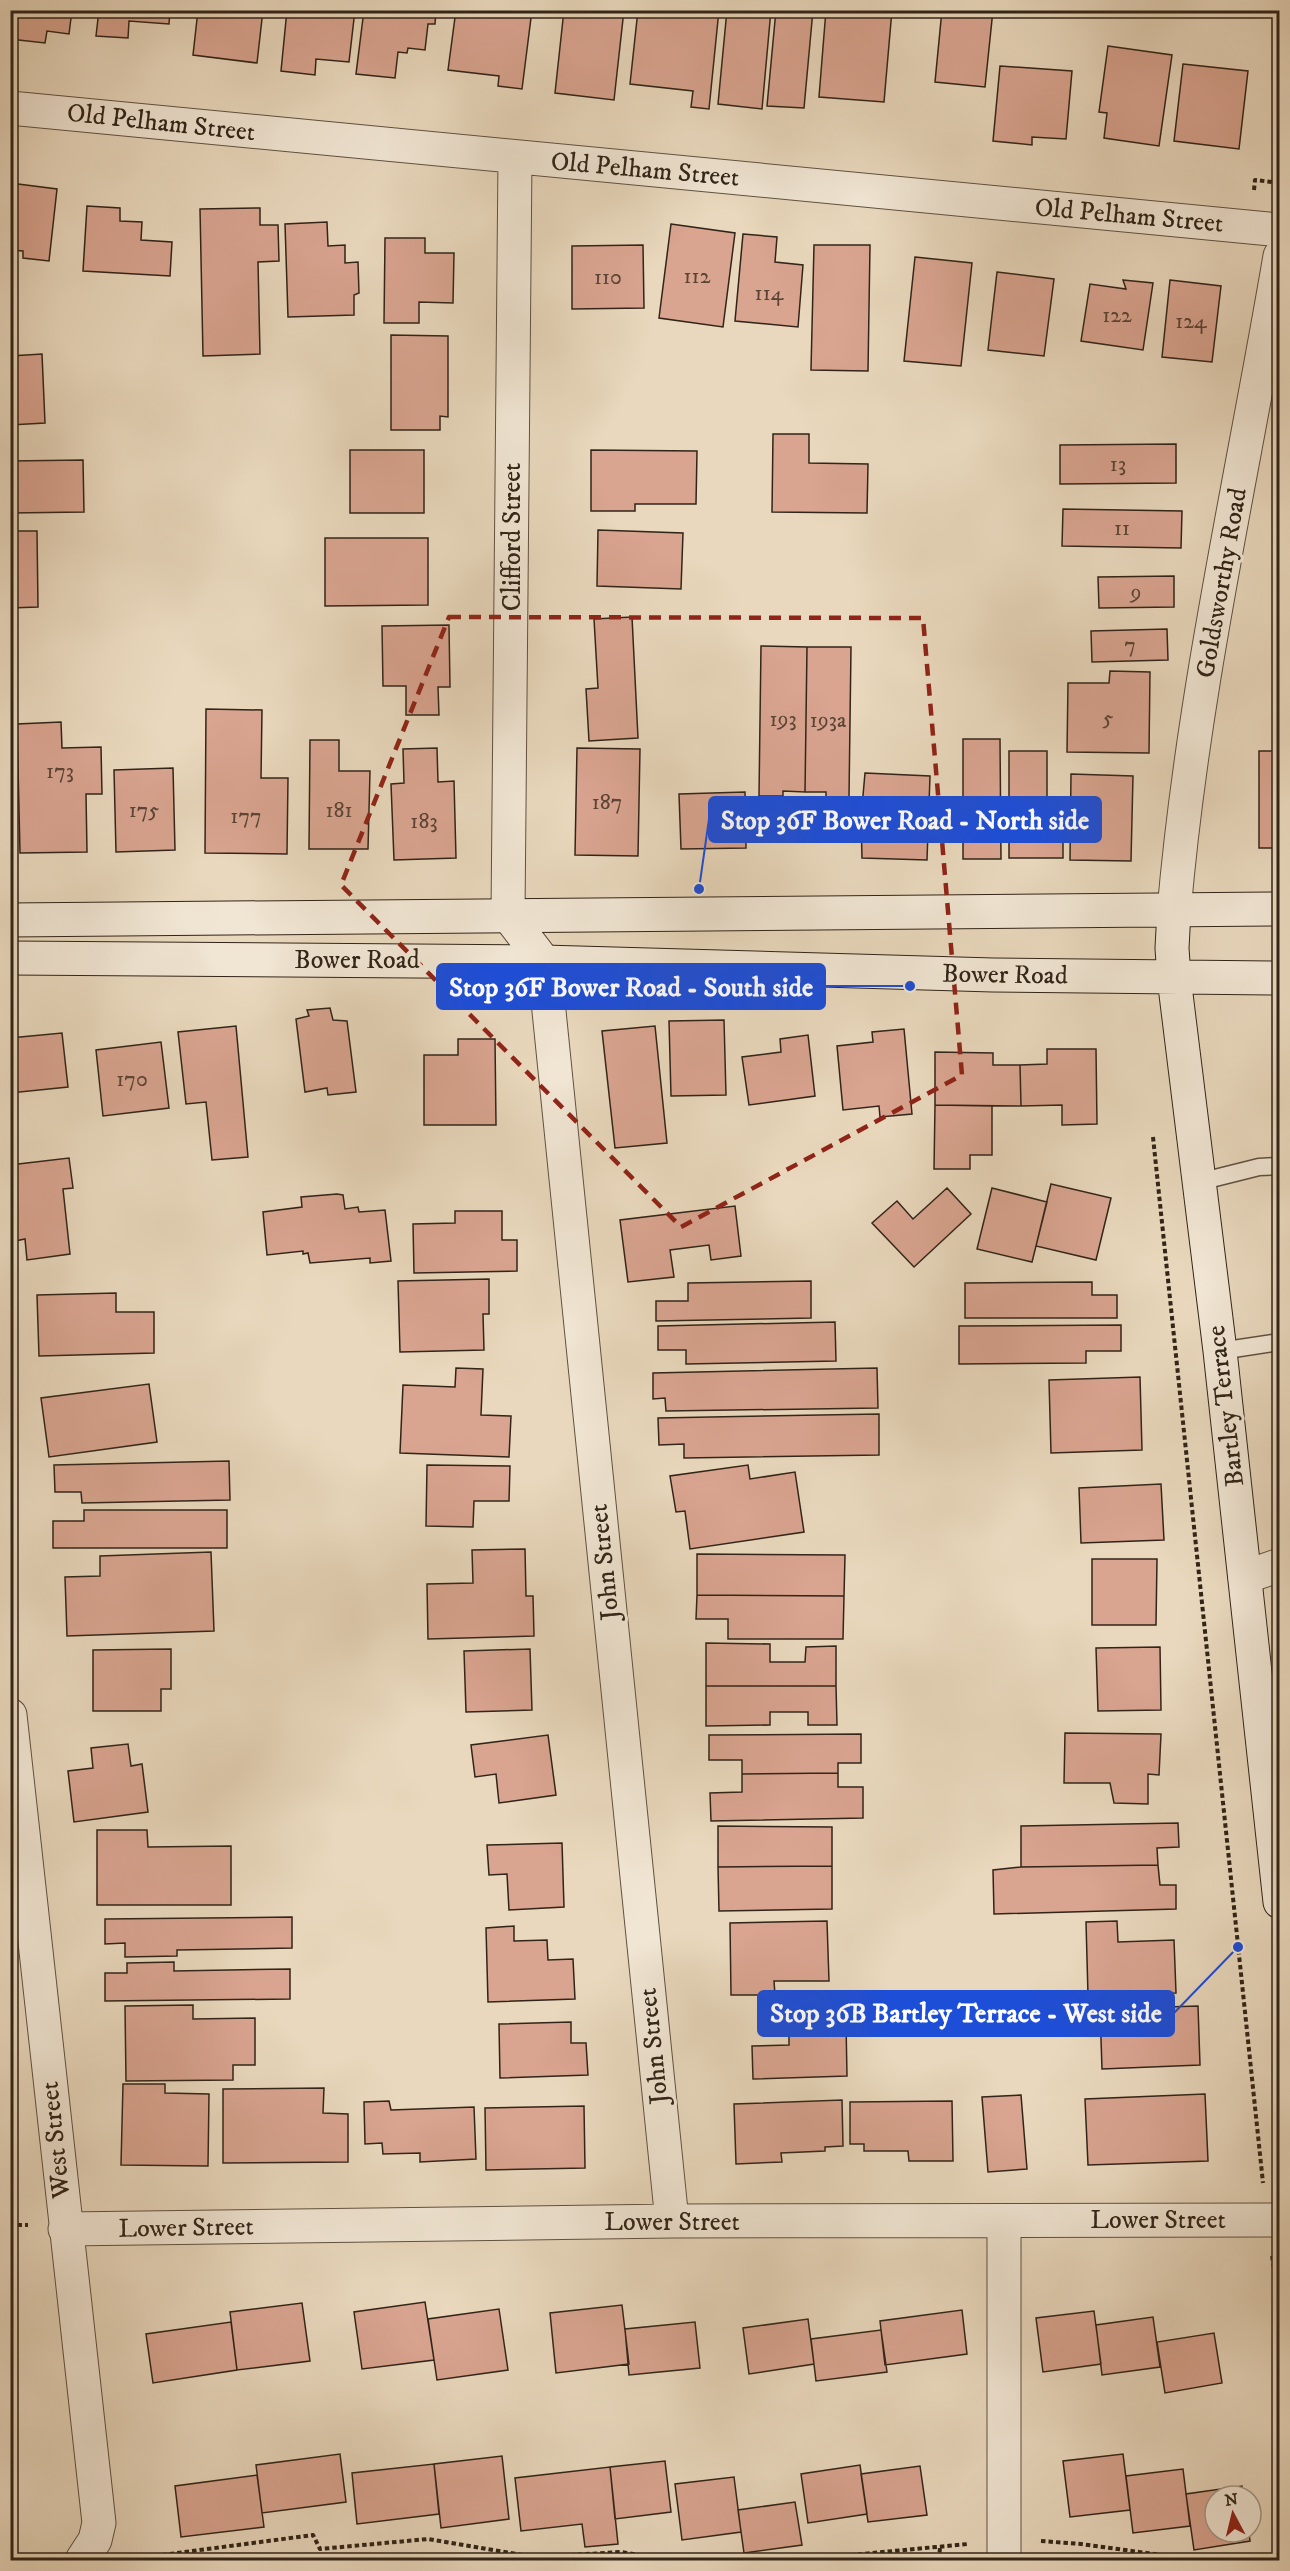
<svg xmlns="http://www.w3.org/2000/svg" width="1290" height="2571" viewBox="0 0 1290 2571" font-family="'IM FELL DW Pica',serif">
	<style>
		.building { fill: #d9a490; stroke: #312418; stroke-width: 1.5 }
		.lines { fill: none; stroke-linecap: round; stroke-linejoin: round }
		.lane-casing { stroke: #5f5141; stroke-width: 19 }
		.street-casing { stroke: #5f5141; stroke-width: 35 }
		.secondary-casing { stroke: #312418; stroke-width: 35 }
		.path { stroke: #312418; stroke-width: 4; stroke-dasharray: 4.5 3; stroke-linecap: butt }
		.lane { stroke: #f1e6d4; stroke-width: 16 }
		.street { stroke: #f1e6d4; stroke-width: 33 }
		.secondary { stroke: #f1e6d4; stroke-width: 33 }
		.marked { fill: none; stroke: #8f2418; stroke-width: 4.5; stroke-dasharray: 12 8; stroke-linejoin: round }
		.labels { text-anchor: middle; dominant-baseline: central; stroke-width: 6; stroke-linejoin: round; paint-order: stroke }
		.number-label { font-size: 22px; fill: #5b4436 }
		.street-label { font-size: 26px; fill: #312418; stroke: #f1e6d4 }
		.leader { fill: none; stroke: #1d4ed8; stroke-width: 2 }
		.callout-dot { fill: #1d4ed8; stroke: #f1e6d4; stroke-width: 2 }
		.callout { fill: #1d4ed8; stroke: #1d4ed8; stroke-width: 2 }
		.callout-label { font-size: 27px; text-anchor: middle; font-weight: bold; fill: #fff }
	</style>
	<rect width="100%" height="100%" fill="#e9d8bd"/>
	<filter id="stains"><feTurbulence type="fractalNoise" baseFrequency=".00333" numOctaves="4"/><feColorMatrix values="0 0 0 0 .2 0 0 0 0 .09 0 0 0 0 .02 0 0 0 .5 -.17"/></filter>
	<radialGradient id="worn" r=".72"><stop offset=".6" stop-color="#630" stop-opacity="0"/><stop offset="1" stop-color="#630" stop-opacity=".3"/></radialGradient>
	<path class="building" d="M10 10H72L69 34 47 31 45 43 10 39Z
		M99 10H170L169 24 129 21 128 38 96 36Z
		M198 10H263L257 63 193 55Z
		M287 10H355L349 62 316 59 315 75 281 71Z
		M364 10H436L435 24H428L425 50 408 48 407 53 398 52 395 78 356 74Z
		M456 10H532L522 89 498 86 499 76 448 70Z
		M564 10H624L614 100 555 93Z
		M638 10H719L709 109 691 107 693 91 630 84Z
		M727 10H771L762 109 718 104Z
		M776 10H813L804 108 767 106Z
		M826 10H892L884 102 819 97Z
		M942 10H993L985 87 935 82Z
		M1108 46 1172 55 1159 146 1104 138 1107 113 1099 112Z
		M1183 64 1248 71 1239 149 1174 141Z
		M1000 66 1072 71 1066 139 1032 137V145L993 141Z
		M10 183 57 189 49 261 23 258V251L10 250Z
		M87 206 120 208V221L142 222 141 240 172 242 170 276 83 271Z
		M260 208V225H278L279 261 258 262 260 354 203 356 200 209Z
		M327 222 328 246 345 245V263L358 262 359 293 354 295V315L288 317 285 224Z
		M671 224 735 233 723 327 659 318Z
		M743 234 777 237 775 262 803 265 798 327 735 321Z
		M385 238H425V253H454L453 303 419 302V323H384Z
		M643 245 644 308 572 309V246Z
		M814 245H870L868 371 811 370Z
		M915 257 972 263 961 366 904 361Z
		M997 272 1054 279 1044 356 988 350Z
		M1123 280 1153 283 1143 350 1081 341 1090 284 1126 289Z
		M1170 280 1221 286 1212 362 1162 357Z
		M391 335 448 336V417L440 416V430H391Z
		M42 354 45 423 10 425V356Z
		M773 434H809V463L868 464 867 513 772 512Z
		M1176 444V483L1060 484V445Z
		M350 450H424V513H350Z
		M591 450 697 451 696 504H635V511H591Z
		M83 460 84 512 10 513V461Z
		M1063 509 1182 511 1181 548 1062 546Z
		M598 530 683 533 681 589 597 586Z
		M10 531H37L38 607 10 608Z
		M325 538H428V605L325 606Z
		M1174 576V607L1099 608 1098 577Z
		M632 617 638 738 589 741 586 689 598 688 594 619Z
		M449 625 450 687H438L439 715H406V686H383L382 626Z
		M1167 629 1168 660 1092 662 1091 631Z
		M761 646 807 647 805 792 783 791V796H759Z
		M807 647H851L849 797H826V792H805Z
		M1110 671 1150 672 1149 753 1067 752 1068 683H1109Z
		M206 709 262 710 261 778H288L287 854 205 853Z
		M61 722 62 748 101 747 102 794H86L87 852 20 853 17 724Z
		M963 739H1000L1001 859H963Z
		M310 740H339V771H370L368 849H309Z
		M437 748 438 782 454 781 456 858 394 860 391 784 404 783 403 749Z
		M577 748 640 749 638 856 575 855Z
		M1009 751H1047V824H1063V858H1009Z
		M1259 751H1280V848H1259Z
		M173 768 175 850 116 852 114 770Z
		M865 773 930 776 927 860 862 858 861 818Z
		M1071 774 1133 776 1131 861 1070 860Z
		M745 792 746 848 681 849 679 794Z
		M330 1008 333 1020 347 1021 356 1092 328 1095 327 1088 305 1092 296 1019 309 1016 307 1010Z
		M724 1020 726 1095 671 1096 669 1021Z
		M236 1026 248 1157 212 1160 206 1102 186 1104 178 1032Z
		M655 1026 667 1143 615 1148 602 1031Z
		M904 1029 912 1114 880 1117 879 1106 843 1110 837 1046 873 1042 872 1032Z
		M62 1033 68 1087 10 1093V1038Z
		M808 1035 815 1096 749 1105 742 1057 781 1052 780 1039Z
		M458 1039H495L496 1125H424V1055H458Z
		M161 1042 169 1108 103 1116 96 1050Z
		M1047 1049H1096L1097 1124 1062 1125V1105L1021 1106 1020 1065 1047 1064Z
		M935 1052 993 1053V1065H1020L1021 1106 935 1105Z
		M935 1105 992 1106V1155H970V1169H934Z
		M69 1158 73 1188 63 1189 70 1254 27 1260 25 1239 15 1241 10 1203V1165Z
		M1051 1184 1111 1198 1096 1260 1036 1246Z
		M947 1188 971 1214 914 1267 872 1223 897 1201 913 1219Z
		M992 1188 1047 1202 1032 1262 977 1249Z
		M337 1194 343 1195 345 1209 358 1207 359 1212 385 1210 391 1261 370 1263V1258L310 1263 308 1253 303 1254V1251L267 1255 263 1212 302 1207 301 1197Z
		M735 1206 741 1256 711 1260 709 1245 670 1250 674 1277 628 1282 620 1220Z
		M455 1211H502V1240H517V1271L414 1273 413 1224 455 1223Z
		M489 1279V1314H483L484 1350 400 1352 398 1281Z
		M811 1281V1318L656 1321V1301H688V1283Z
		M1092 1282V1295H1117V1318H965V1283Z
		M116 1293V1312H154V1353L39 1356 37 1295Z
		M835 1322 836 1361 686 1364V1350H658V1326Z
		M1121 1325V1351H1086V1363L959 1364V1326Z
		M456 1368 483 1369 481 1415 511 1416 509 1457 400 1453 403 1385 455 1387Z
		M877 1368 878 1408 666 1411 665 1398 653 1399V1373Z
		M1140 1377 1142 1450 1051 1453 1049 1380Z
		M149 1384 157 1442 49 1457 41 1398Z
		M879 1414V1455L684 1458V1444L659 1445 658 1418Z
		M229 1461 230 1500 82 1503 81 1492H55L54 1465Z
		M427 1465 510 1466 509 1501H474L473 1527 426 1526Z
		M748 1465 750 1479 795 1472 804 1532 690 1549 685 1511 676 1512 670 1476Z
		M1161 1484 1164 1540 1081 1543 1079 1488Z
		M84 1510H227V1548H53V1521H84Z
		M525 1549 526 1596H533L534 1636 428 1639 427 1584 473 1583 472 1550Z
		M211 1552 214 1631 67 1636 65 1577 100 1576V1556Z
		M697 1554 845 1555 844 1596 697 1595Z
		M1092 1559H1157L1156 1625H1092Z
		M697 1595 844 1596 843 1639H728V1619H696Z
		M706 1643 770 1644V1662H805L806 1647 836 1646V1686H706Z
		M1160 1647 1161 1710 1098 1711 1096 1648Z
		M171 1649V1689H161V1711H93V1650Z
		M530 1649 532 1710 466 1712 464 1651Z
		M706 1686H836L837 1725H808V1712H770V1725L706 1726Z
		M1065 1733 1161 1734 1159 1775 1148 1774V1804L1114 1803 1110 1783H1064Z
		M861 1734V1763H838V1773L742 1774V1760H709V1735Z
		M548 1735 556 1795 499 1803 496 1774 475 1777 471 1745Z
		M128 1744 131 1766 142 1764 148 1812 74 1822 68 1771 93 1768 91 1748Z
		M838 1773V1787H863V1818L711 1821 710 1793 742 1792V1774Z
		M1178 1823 1179 1847 1157 1848 1158 1865 1021 1867V1826Z
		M718 1826 832 1827V1866L718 1867Z
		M97 1830H147L148 1847 231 1846V1905H97Z
		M562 1843 564 1907 509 1910 507 1874 489 1875 487 1845Z
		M1158 1865 1160 1885H1176V1909L994 1914 993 1870 1021 1867Z
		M832 1866V1909L719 1911 718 1867Z
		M292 1917V1948L177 1950V1956L125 1957V1943L105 1944V1919Z
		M827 1921 829 1981H774L775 1995H731L730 1923Z
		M1117 1921 1118 1942 1174 1940 1176 1993 1088 1995 1086 1922Z
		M514 1926V1941L547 1940 548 1960 573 1959 575 1999 488 2002 486 1928Z
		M174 1962V1971L290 1969V1999L105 2001V1973H127V1963Z
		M193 2005V2019L255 2018V2065H233V2080L126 2081 125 2006Z
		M1198 2006 1200 2065 1102 2069 1100 2009Z
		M571 2022V2043H586L588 2075 500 2078 499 2024Z
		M846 2023 847 2076 753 2079 752 2046 789 2045V2025Z
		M123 2084H165V2093L209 2094 208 2166 121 2165Z
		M324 2088 323 2113 348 2114V2162L223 2163V2089Z
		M1205 2094 1208 2161 1088 2165 1085 2099Z
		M1021 2095 1027 2169 988 2172 982 2097Z
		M842 2100 843 2146 825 2147V2151L781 2153 782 2162 736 2164 734 2104Z
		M389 2101 391 2110 474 2107 476 2159 420 2162V2153L383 2154 382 2143 365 2144 364 2102Z
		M952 2101 953 2161H909L908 2151H864V2144H850V2102Z
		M584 2106 585 2168 486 2170 485 2108Z
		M425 2302 434 2360 362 2369 354 2312Z
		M302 2303 310 2361 237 2370 230 2312Z
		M622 2305 629 2364 556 2373 550 2313Z
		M499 2309 508 2370 437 2380 428 2319Z
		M962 2310 967 2354 885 2365 880 2321Z
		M1094 2311 1101 2364 1043 2372 1036 2318Z
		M1153 2317 1160 2367 1102 2375 1096 2325Z
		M808 2319 814 2364 749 2374 743 2328Z
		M231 2322 237 2370 153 2383 146 2334Z
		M695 2322 700 2368 629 2375 625 2329Z
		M881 2330 887 2372 816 2381 811 2339Z
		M1214 2333 1222 2383 1165 2393 1157 2342Z
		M340 2454 346 2502 262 2513 256 2465Z
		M1123 2454 1130 2510 1070 2517 1063 2461Z
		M502 2456 509 2519 441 2528 434 2464Z
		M665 2461 671 2512 615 2519 610 2467Z
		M434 2464 439 2514 357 2524 352 2473Z
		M860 2465 867 2514 808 2523 801 2474Z
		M920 2466 927 2515 868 2522 861 2474Z
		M610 2467 618 2544 585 2547 582 2524 521 2531 515 2478Z
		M1183 2469 1190 2526 1133 2533 1126 2476Z
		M257 2475 264 2527 181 2537 175 2486Z
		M734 2477 741 2532 682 2540 675 2484Z
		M1242 2486 1243 2496H1215V2532H1249L1250 2541 1194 2550 1186 2494Z
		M795 2502 802 2545 744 2553 738 2510Z"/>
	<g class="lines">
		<g class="lane-casing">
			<path id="lane" d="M1199 1182 1259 1167 1280 1166
				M1220 1351 1280 1342"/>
		</g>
		<g class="street-casing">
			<path id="street" d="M10 108 1280 230
				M515 158 508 915 544 962 672 2221
				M1174 911C1193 690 1243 474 1280 256
				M1245 1577 1280 1565
				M10 1715 99 2523 95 2540 82 2560
				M65 2229 672 2221 1280 2220
				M1004 2560V2221"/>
		</g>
		<g class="secondary-casing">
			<path id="secondary" d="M1174 911 1172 948 1174 978 1220 1351 1280 1902
				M10 920 1280 909
				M10 958 544 962 993 975 1280 978"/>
		</g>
		<path class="path" d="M1254 190 1255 180 1280 183
			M1153 1137 1263 2183
			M10 2225H28
			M1272 2256 1280 2305
			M1041 2541 1081 2544 1198 2560
			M140 2558 313 2535 320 2549 428 2539 535 2557 621 2552 671 2560
			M798 2560 968 2544
			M939 2560 940 2547"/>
		<use href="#lane" class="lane"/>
		<use href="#street" class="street"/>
		<use href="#secondary" class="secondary"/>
	</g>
	<path class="marked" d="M449 617 923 618 962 1075 681 1227 341 885Z"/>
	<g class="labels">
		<g class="number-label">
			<text x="697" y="276">112</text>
			<text x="608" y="277">110</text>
			<text x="769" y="293">114</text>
			<text x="1117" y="315">122</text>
			<text x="1191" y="321">124</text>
			<text x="1118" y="464">13</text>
			<text x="1122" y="528">11</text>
			<text x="1136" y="592">9</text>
			<text x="1130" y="645">7</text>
			<text x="1108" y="718">5</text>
			<text x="783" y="719">193</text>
			<text x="828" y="720">193a</text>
			<text x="60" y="771">173</text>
			<text x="607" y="802">187</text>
			<text x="144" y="810">175</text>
			<text x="339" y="810">181</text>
			<text x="246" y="816">177</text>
			<text x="424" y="821">183</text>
			<text x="132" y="1079">170</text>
		</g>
		<g class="street-label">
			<text transform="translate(161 123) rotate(6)">Old Pelham Street</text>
			<text transform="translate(645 170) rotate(5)">Old Pelham Street</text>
			<text transform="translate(1129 216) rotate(5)">Old Pelham Street</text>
			<text transform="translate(512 537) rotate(-90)">Clifford Street</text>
			<text transform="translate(1222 583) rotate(-80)">Goldsworthy Road</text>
			<text x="357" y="960">Bower Road</text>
			<text transform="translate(1005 975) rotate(1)">Bower Road</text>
			<text transform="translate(1226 1406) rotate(-97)">Bartley Terrace</text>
			<text transform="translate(605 1562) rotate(-96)">John Street</text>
			<text transform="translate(654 2046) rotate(-96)">John Street</text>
			<text transform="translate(56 2140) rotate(-96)">West Street</text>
			<text x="1158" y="2220">Lower Street</text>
			<text x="672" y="2222">Lower Street</text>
			<text transform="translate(186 2228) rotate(-1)">Lower Street</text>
		</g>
	</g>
	<path class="leader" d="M699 889L709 819M910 986L825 986M1238 1947L1174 2013"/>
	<g class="callout-dot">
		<circle cx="699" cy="889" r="6"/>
		<circle cx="910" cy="986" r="6"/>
		<circle cx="1238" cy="1947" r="6"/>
	</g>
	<g class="callout">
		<rect x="709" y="797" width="392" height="45" rx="6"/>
		<rect x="437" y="964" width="388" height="45" rx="6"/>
		<rect x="758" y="1991" width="416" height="45" rx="6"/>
	</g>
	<g class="callout-label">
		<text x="905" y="829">Stop 36F Bower Road - North side</text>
		<text x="631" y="996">Stop 36F Bower Road - South side</text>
		<text x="966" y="2022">Stop 36B Bartley Terrace - West side</text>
	</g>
	<rect width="1290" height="2571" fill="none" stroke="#e9d8bd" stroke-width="36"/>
	<rect x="12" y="12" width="1266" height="2547" fill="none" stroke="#312418" stroke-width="3"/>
	<rect x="18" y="18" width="1254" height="2535" fill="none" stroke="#312418" stroke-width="1.5"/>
	<g transform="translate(1233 2514) rotate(353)"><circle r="28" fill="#f1e6d4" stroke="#a49889" stroke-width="1.5"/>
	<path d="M0-4.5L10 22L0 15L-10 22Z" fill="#8f2418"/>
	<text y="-9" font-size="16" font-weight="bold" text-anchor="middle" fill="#312418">N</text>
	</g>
	<rect width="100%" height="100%" filter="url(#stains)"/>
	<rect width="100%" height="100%" fill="url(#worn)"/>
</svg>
